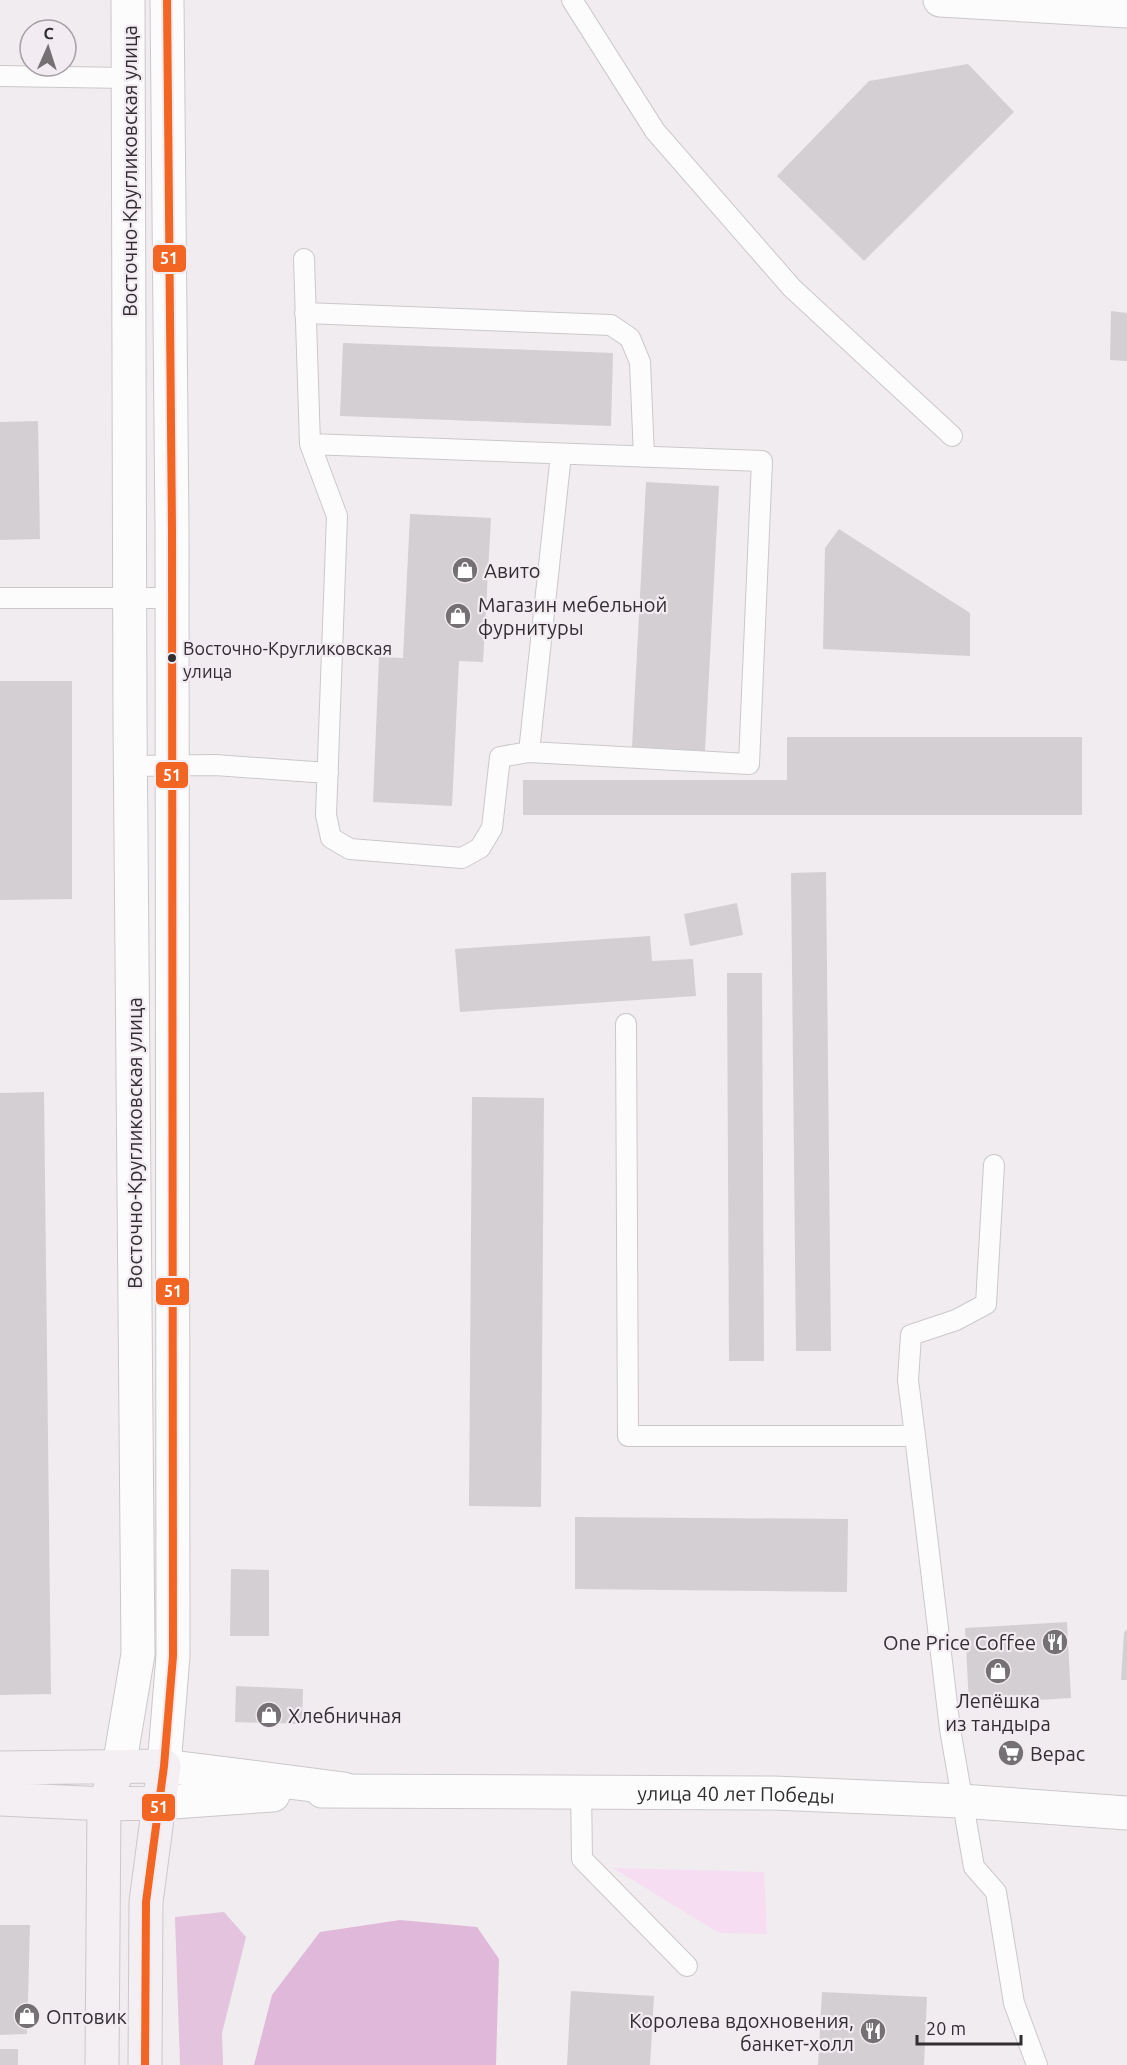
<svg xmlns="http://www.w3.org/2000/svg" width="1127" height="2065" viewBox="0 0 1127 2065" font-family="Ubuntu,sans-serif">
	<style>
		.green { fill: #f6ddf2 }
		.forest { fill: #e3c3de }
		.water { fill: #e0b8da }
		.building { fill: #d3cfd2 }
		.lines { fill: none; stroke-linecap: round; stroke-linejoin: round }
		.service-casing { stroke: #cbc8ca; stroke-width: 22 }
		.minor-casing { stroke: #cbc8ca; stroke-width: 35 }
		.tertiary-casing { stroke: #cbc8ca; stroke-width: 35 }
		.secondary-casing { stroke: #cbc8ca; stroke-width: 35 }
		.service { stroke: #fdfcfd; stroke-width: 20 }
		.minor { stroke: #fdfcfd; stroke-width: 33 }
		.tertiary { stroke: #fdfcfd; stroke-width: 33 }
		.secondary { stroke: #f3eff3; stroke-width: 33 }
		.bus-1-casing { stroke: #f2ebf1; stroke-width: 12 }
		.bus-1 { stroke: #f26522; stroke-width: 8 }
		.bus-dot { fill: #302e30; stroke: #f2ebf1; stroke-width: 2 }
		.labels { text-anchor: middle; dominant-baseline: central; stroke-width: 4.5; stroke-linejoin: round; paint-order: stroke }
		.bus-label { font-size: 18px; fill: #302e30; stroke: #f2ebf1; text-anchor: start }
		.street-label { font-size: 20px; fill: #302e30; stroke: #f2ebf1 }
		.poi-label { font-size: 20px; fill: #302e30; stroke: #f2ebf1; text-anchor: start }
		.line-badge { stroke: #f2ebf1; stroke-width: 2 }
		.badge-label { font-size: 16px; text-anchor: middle; font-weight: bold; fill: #fff }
	</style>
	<rect width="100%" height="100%" fill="#f1ecf0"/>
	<path class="green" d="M613 1868 764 1872 767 1934 719 1933Z"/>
	<path class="forest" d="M224 1912 246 1937 222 2033 223 2065H180L175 1917Z"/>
	<path class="water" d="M400 1920 477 1927 499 1959 496 2065H254L272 1995 320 1932Z"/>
	<path class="building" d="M968 64 1014 112 864 261 777 176 869 81Z
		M1111 311 1127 313V361L1110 360Z
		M343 343 613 353 611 426 340 416Z
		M38 421 40 539 0 540V422Z
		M646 482 719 486 705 751 632 747Z
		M410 514 491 518 483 662 459 661 452 806 373 802 379 657 403 658Z
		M839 529 970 613V656L823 649 825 548Z
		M0 681H72V899L0 900Z
		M787 737H1082V815H523V780H787Z
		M826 872 831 1351H796L791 873Z
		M737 903 743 935 690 946 684 914Z
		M650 936 652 961 693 959 696 996 460 1012 455 949Z
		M727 973H762L764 1361H729Z
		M44 1092 51 1694 0 1695V1093Z
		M472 1097 544 1098 541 1507 469 1506Z
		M575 1517 848 1519 847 1592 575 1589Z
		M231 1569 269 1570V1636H230Z
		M1067 1622 1071 1698 969 1704 965 1628Z
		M1127 1629V1680H1121L1124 1633Z
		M236 1686 303 1689 302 1724 235 1722Z
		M0 1925H30L27 2034 0 2035Z
		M571 1991 654 1996 650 2065H567Z
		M822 1992 927 1997 924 2065H818Z
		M0 2049H18V2065H0Z"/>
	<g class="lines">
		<g class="service-casing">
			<path id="service" d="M572 0 655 131 792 288 952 436
				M0 76 129 78
				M304 259 310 444 337 516 326 815 331 838 350 849 462 858 480 848 492 828 500 757 529 752 749 764 762 461 310 444
				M305 313 611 325 630 338 640 362 644 457
				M0 598H172
				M529 752 561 454
				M130 766 215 765 328 773
				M626 1024 628 1436H915L950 1729 974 1867 996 1892 1014 2003 1037 2065
				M915 1436 908 1380 911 1335 956 1320 986 1304 994 1165
				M581 1790 582 1859 687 1966"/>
		</g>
		<g class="minor-casing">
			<path id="minor" d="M940 0 1127 11"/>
		</g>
		<g class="tertiary-casing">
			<g id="tertiary">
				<path d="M167 0 172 531 173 1656 164 1766 344 1789"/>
				<path d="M119 1767 138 1654 130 723 128 0"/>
				<path id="s1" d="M322 1791 774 1793 961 1801 1127 1813"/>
				<path d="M158 1803 273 1795"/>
			</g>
		</g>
		<g class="secondary-casing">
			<path id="secondary" d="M0 1768 164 1766 146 1902 145 2065
				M0 1799 104 1804 158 1803
				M102 2065 104 1804 119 1767"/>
		</g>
		<use href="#service" class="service"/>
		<use href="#minor" class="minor"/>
		<use href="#tertiary" class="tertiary"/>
		<use href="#secondary" class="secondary"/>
		<g class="bus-1-casing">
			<path id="bus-1" d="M145 2065 146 1902 164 1766 173 1656 172 531 167 0"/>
		</g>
		<use href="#bus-1" class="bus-1"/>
	</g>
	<defs>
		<g id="shop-disc" transform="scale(1.35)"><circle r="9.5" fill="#747073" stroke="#f2ebf1"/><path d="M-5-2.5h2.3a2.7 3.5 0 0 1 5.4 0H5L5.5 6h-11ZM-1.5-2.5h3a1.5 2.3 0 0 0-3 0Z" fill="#fff"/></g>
		<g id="restaurant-disc" transform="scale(1.35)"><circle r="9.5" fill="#747073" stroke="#f2ebf1"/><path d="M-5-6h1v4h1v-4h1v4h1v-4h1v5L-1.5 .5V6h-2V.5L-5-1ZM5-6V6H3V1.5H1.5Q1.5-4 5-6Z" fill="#fff"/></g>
		<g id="supermarket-disc" transform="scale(1.35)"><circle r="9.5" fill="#747073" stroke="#f2ebf1"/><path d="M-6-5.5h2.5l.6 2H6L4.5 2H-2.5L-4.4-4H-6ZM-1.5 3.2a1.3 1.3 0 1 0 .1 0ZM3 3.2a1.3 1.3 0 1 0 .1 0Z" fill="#fff"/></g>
	</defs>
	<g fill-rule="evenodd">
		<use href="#shop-disc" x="465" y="570"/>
		<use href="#shop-disc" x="458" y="616"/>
		<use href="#restaurant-disc" x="1055" y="1642"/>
		<use href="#shop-disc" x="998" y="1671"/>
		<use href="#shop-disc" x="269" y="1715"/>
		<use href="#supermarket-disc" x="1011" y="1753"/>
		<use href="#shop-disc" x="27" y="2016"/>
		<use href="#restaurant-disc" x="873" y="2031"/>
	</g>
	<circle class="bus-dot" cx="172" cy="658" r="5"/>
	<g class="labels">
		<g class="bus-label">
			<text x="183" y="648">Восточно-Кругликовская<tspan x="183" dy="23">улица</tspan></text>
		</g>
		<g class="street-label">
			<text transform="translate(129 171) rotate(-90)">Восточно-Кругликовская улица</text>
			<text transform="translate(134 1143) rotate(-90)">Восточно-Кругликовская улица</text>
			<text stroke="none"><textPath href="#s1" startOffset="414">улица 40 лет Победы</textPath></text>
		</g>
		<g class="poi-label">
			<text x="484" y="570">Авито</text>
			<text x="478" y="604">Магазин мебельной<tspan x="478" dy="23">фурнитуры</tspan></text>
			<text x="1036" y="1642" text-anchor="end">One Price Coffee</text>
			<text x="998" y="1700" text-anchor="middle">Лепёшка<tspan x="998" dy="23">из тандыра</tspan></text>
			<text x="288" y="1715">Хлебничная</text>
			<text x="1030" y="1753">Верас</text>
			<text x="46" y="2016">Оптовик</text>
			<text x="854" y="2020" text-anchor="end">Королева вдохновения,<tspan x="854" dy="23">банкет-холл</tspan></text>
		</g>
	</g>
	<g class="line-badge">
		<rect x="152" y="244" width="35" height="29" rx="6" fill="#f26522"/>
		<rect x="155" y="761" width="34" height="28" rx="6" fill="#f26522"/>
		<rect x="155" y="1277" width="35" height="29" rx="6" fill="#f26522"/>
		<rect x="141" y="1793" width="35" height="29" rx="6" fill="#f26522"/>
	</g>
	<g class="badge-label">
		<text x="169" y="264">51</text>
		<text x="172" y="781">51</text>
		<text x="173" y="1297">51</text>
		<text x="159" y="1813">51</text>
	</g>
	<g transform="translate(48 48) rotate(3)"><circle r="28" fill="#f2ebf1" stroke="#a49fa4" stroke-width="1.5"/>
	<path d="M0-4.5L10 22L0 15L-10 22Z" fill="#747073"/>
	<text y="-9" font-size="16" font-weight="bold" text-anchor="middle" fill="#302e30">С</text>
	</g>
	<path d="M917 2035v9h104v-9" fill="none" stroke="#302e30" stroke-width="3"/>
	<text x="926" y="2035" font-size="18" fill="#302e30" stroke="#f2ebf1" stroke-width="4.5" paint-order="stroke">20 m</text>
</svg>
